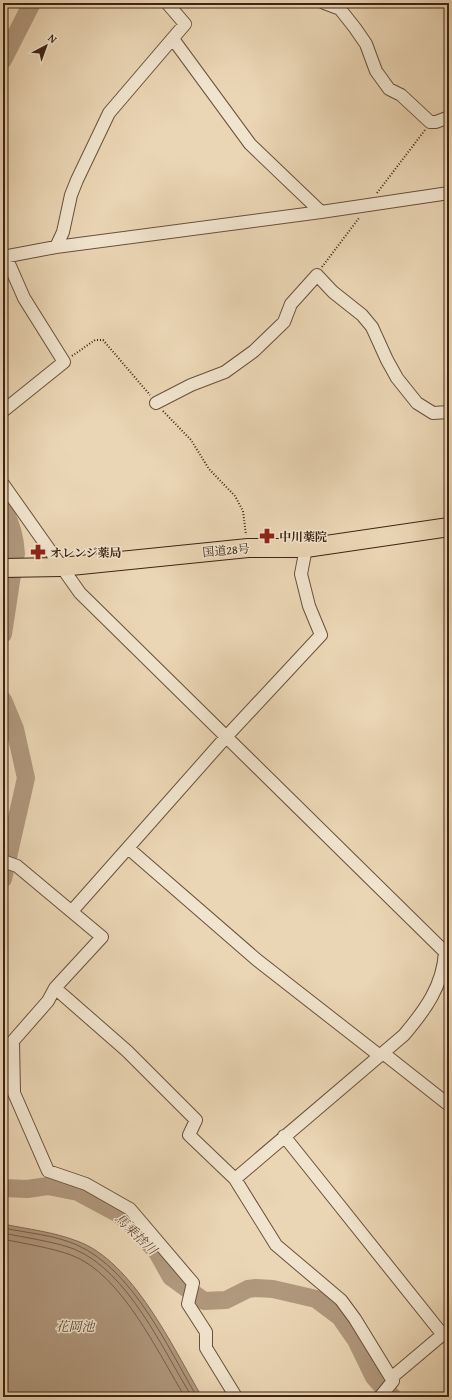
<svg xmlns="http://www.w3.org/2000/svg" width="452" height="1400" viewBox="0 0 452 1400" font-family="'Gentium Book Plus','Noto Serif JP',serif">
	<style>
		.water { fill: #b0987d; stroke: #836953 }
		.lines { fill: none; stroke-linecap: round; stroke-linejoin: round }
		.shore { stroke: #785e48; stroke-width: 1 }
		.river { stroke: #b0987d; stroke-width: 18 }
		.minor-casing { stroke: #6a503b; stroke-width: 14 }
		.highway-casing { stroke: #402313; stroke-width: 20 }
		.path { stroke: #402313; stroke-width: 2; stroke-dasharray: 1 2; stroke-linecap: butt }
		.minor { stroke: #f1e4ce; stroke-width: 12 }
		.highway { stroke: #ead5b4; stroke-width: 18 }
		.labels { text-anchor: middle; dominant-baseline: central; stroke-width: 3; stroke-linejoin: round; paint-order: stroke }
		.poi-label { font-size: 12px; font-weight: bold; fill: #402313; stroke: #f1e4ce; text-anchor: start }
		.street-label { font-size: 12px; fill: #402313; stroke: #f1e4ce }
		.water-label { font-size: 13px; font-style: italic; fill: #624633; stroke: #f1e4ce }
	</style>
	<rect width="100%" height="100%" fill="#ead5b4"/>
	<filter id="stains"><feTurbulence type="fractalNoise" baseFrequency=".005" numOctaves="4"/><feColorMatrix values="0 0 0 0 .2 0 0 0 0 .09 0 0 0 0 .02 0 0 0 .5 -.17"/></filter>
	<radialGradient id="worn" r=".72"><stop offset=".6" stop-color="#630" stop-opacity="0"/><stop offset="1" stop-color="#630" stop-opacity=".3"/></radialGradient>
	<path class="water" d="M3 1224C27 1229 54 1232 77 1241 133 1261 173 1348 202 1397H3Z"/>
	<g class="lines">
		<path class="shore" d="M3 1228C27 1233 55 1235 77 1245 133 1270 167 1346 197 1397
			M3 1233C26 1238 52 1241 74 1249 128 1271 163 1350 192 1397
			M3 1239C25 1244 49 1247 71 1255 121 1273 158 1353 185 1397"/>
		<path class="river" d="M3 60 32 3
			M3 509C12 524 15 537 16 554
			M3 634 12 575
			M3 700 15 729 26 778 3 879
			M3 1188 27 1189 48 1186 78 1192 119 1214 136 1229 157 1252 171 1277 204 1301 226 1300 248 1289 256 1288 273 1289 316 1299 340 1317 356 1340 374 1377 386 1391 393 1397"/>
		<g class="minor-casing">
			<path id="minor" d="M324 3 340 9 355 28 366 44 376 71 389 89 401 95 430 122H436L449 117
				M173 39 250 144 321 212
				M56 247 63 232 71 195 77 180 109 113 185 24 167 3
				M3 257 56 247 321 212 449 193
				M156 403 191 385 225 372 254 351 284 322 291 304 317 275 333 292 362 315 372 327 387 360 397 378 417 403 433 413 449 412
				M3 411 64 362 24 298 6 257
				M3 484 80 593 445 952
				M128 848 257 960 380 1056
				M3 861 17 866 102 937 55 988 48 1001 13 1041 14 1093 48 1171 86 1184 130 1209 193 1283 188 1304 206 1332V1348L236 1397
				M72 911 226 737 321 635 309 606 301 574 306 548
				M55 988 127 1051 196 1120 189 1135 235 1179 276 1245 341 1300 355 1319 393 1381 380 1397
				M383 1053 449 1105
				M284 1136 443 1335
				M235 1179 404 1035C425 1010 443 986 445 952
				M391 1378 448 1330"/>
		</g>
		<g class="highway-casing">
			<path id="highway" d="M3 568 61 567 248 548H306L449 527"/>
		</g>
		<path class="path" d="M377 193 425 130
			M322 267 359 218
			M72 356 95 340H103L150 395
			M163 411 191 440 209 469 235 496 243 511 246 535"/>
		<use href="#minor" class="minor"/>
		<use href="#highway" class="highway"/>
	</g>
	<defs>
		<g id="pharmacy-bare" transform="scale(1.2)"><path d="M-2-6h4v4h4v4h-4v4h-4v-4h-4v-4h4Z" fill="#8f2418" stroke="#f1e4ce" stroke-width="2.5" paint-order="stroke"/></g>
	</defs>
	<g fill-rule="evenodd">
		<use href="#pharmacy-bare" x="267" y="536"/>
		<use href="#pharmacy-bare" x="38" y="552"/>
	</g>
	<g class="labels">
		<g class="poi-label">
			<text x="279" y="536">中川薬院</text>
			<text x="50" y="552">オレンジ薬局</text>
		</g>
		<g class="street-label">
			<text transform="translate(226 550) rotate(-5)">国道28号</text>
		</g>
		<g class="water-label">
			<text transform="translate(136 1234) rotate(44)">馬乗捨川</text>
			<text x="75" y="1326">花岡池</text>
		</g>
	</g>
	<rect width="452" height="1400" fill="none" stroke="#ead5b4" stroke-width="16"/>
	<rect x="4" y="4" width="444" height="1392" fill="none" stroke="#402313" stroke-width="2"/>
	<rect x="8" y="8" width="436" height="1384" fill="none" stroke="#402313"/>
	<g transform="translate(46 46) rotate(41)" stroke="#f1e4ce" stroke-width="3" paint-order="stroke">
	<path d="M0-3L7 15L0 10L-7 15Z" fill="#402313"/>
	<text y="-6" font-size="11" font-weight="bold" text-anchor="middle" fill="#402313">N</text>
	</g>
	<rect width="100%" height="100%" filter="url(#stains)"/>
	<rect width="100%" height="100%" fill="url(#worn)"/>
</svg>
